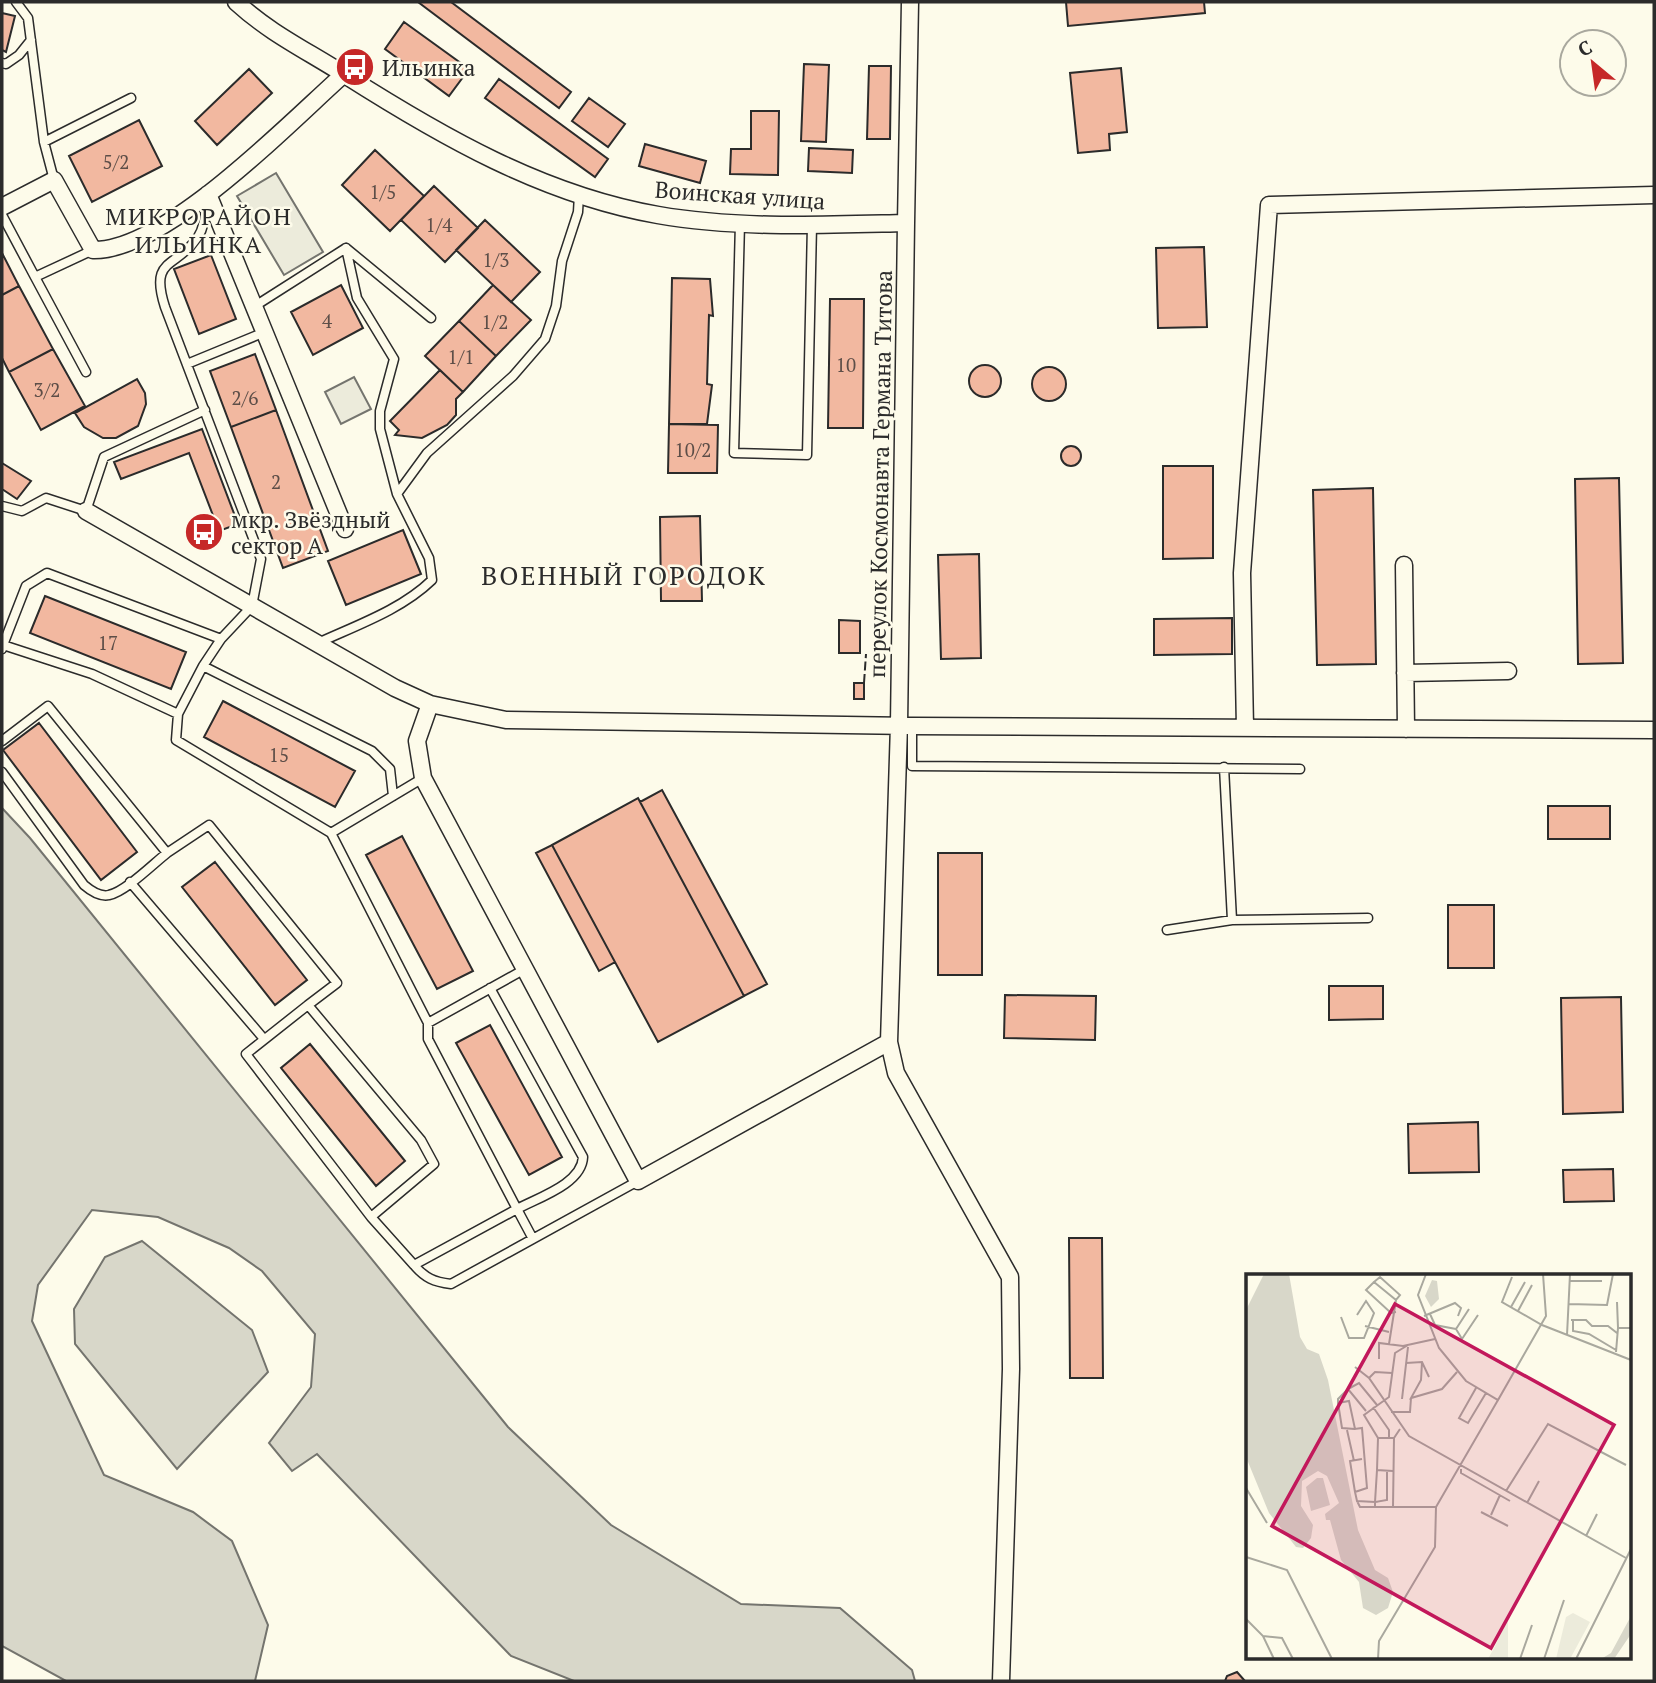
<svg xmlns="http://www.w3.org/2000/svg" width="1656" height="1683" viewBox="0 0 1656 1683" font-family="'PT Serif',serif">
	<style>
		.green { fill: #ecebdb; stroke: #74746e; stroke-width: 2 }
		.water { fill: #d8d7c9; stroke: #74746e; stroke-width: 2 }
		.building { fill: #f2b8a0; stroke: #2b2b2b; stroke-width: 2 }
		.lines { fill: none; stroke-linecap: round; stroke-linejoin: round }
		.service-casing { stroke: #2b2b2b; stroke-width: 11 }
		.minor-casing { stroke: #2b2b2b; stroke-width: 19 }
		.service { stroke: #fdfbea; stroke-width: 8 }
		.minor { stroke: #fdfbea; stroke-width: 16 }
		.fence { stroke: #2b2b2b; stroke-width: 2; stroke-dasharray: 9 3.5; stroke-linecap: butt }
		.labels { text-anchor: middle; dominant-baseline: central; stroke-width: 5; stroke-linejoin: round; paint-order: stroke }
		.number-label { font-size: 19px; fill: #5d4e48 }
		.poi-label { font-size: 23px; fill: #2b2b2b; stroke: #fdfbea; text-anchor: start }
		.street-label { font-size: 23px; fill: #2b2b2b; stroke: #fdfbea }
		.neighbourhood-label { font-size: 24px; letter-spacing: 2px; fill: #2b2b2b; stroke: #fdfbea }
		.quarter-label { font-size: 26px; letter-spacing: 2px; fill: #2b2b2b; stroke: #fdfbea }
		.inset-road { fill: none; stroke: #a9a89e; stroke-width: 2 }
		.view { fill: #c2185b; fill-opacity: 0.15; stroke: #c2185b; stroke-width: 3.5 }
		.inset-edge { fill: none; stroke: #2b2b2b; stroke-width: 3.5 }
	</style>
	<rect width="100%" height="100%" fill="#fdfbea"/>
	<path class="green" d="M276 173 323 252 284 275 237 196Z
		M354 377 371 409 341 424 325 392Z"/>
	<path class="water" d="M2 808 30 838 508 1427 611 1525 741 1604 840 1608 912 1670 915 1681H574L511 1656 317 1454 292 1471 269 1443 311 1387 315 1334 262 1271 229 1248 158 1217 92 1210 38 1285 32 1321 104 1475 193 1512 232 1541 268 1625 255 1681H66L2 1646Z
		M142 1241 252 1330 268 1372 177 1469 75 1344 74 1309 105 1257Z"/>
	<path class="building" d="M418 2H451L571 92 559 108Z
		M1066 2H1204L1205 13 1068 26Z
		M2 13 15 16 6 52 2 50Z
		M404 22 469 69 449 96 385 49Z
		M804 64 829 65 826 142 801 141Z
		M869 66H891L890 139H867Z
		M1121 68 1127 132 1109 134 1110 150 1078 153 1070 73Z
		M249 69 272 93 217 145 195 121Z
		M499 79 608 159 595 177 485 98Z
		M589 98 625 124 608 147 572 121Z
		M751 111H779L778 175 730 174 731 149H751Z
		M139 120 162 166 92 202 69 156Z
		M645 144 706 161 700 183 639 166Z
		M809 148 853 150 852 173 808 171Z
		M375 150 424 196 390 231 342 185Z
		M434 186 478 228 445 262 401 220Z
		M485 220 540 272 511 302 456 250Z
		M1204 247 1207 327 1158 328 1156 248Z
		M2 253 19 286 2 295Z
		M211 255 236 319 199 334 174 269Z
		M672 278 710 279 713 316 709 315 707 384 712 385 707 424H669Z
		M341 285 363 328 313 355 291 312Z
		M493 285 531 320 496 356 459 321Z
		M19 286 53 349 9 372 2 358V295Z
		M830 299H864L863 428H828Z
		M459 321 496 356 463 392 425 356Z
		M53 349 85 406 41 430 9 372Z
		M255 354 276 410 231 427 210 371Z
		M969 381a16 16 0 1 1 32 0a16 16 0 1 1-32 0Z
		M1032 384a17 17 0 1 1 34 0a17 17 0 1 1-34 0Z
		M440 370 463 392 456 399V415L447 425 422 438 395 435 399 430 390 421Z
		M137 379 145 393 146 404 138 426 116 438H103L84 427 75 413Z
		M276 410 328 551 283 568 231 427Z
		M669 424 718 425 717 473H668Z
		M202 429 238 524 219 531 189 453 121 479 114 462Z
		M1061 456a10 10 0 1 1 20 0a10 10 0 1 1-20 0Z
		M2 463 31 481 17 499 2 489Z
		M1163 466H1213V558L1163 559Z
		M1619 478 1623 663 1578 664 1575 479Z
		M1373 488 1376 664 1317 665 1313 490Z
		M700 516 702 601H661L660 517Z
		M403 530 421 574 346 605 328 561Z
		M979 554 981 658 941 659 938 555Z
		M45 596 186 652 171 689 30 633Z
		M1232 618V654L1154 655V619Z
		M839 620 860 621V653H839Z
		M854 683H864V699H854Z
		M223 701 355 771 335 807 204 737Z
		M39 723 137 852 101 880 3 750Z
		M662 790 767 984 744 996 640 802Z
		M638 798 744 996 658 1042 552 845Z
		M1548 806H1610V839H1548Z
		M402 836 473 971 437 989 366 855Z
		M552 845 615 962 599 971 536 853Z
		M938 853H982V975H938Z
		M215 862 307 980 275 1005 182 887Z
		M1448 905H1494V968H1448Z
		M1329 986H1383V1019L1329 1020Z
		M1005 995 1096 996 1095 1040 1004 1038Z
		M1621 997 1623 1112 1563 1114 1561 998Z
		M490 1025 562 1157 529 1175 456 1043Z
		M310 1044 405 1161 376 1186 281 1068Z
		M1478 1122 1479 1172 1409 1173 1408 1124Z
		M1613 1169 1614 1201 1564 1202 1563 1170Z
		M1069 1238H1102L1103 1378H1070Z
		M1237 1672 1245 1681H1225L1227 1676Z"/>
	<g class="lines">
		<g class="service-casing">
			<path id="service" d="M16 2 28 18 44 142 54 180
				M2 63 6 64 19 55 31 40
				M44 142 131 98
				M207 200C205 213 205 226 198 237 176 269 149 257 165 307L261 559 252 606 221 639 203 666 178 714 176 740 331 833 423 778
				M2 215 35 277
				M740 223 734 453 807 455 812 225
				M346 248 357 298 394 359 380 411V429L397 494 427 453 513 376 545 339 556 306 562 261 578 212 579 195
				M255 306 346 248 431 318
				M187 364 265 332
				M86 372 35 277 93 250
				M2 506 22 511 46 498 86 511 104 457 205 410
				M318 643C357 625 401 610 432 580L429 558 397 494
				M3 645 26 586 47 573 221 639
				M2 649 3 645 92 674 178 714
				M203 666 372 751 390 769 393 796
				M912 726V766L1300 769
				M2 741 48 706 167 853 209 825 337 983 308 1005 421 1140 434 1164 371 1217 414 1265 517 1209 428 1039V1023
				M1224 767 1232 920
				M2 772 84 885C91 891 100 897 109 895 125 892 153 864 167 853
				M331 833 428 1023 525 969
				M130 882 264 1039
				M1167 930 1232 920 1368 918
				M490 988 583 1157C582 1184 537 1198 517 1209L533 1239
				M308 1005 246 1054 371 1217
				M414 1265C425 1278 434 1282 451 1284L638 1181"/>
		</g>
		<g class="minor-casing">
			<path id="minor" d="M236 2C271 34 306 50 345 75 441 136 543 195 658 215 739 229 824 225 906 223L910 2
				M208 194 345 529
				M2 207 54 180 93 250C165 252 290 122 344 74
				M906 223 899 725 889 1042 896 1073 1010 1277 1011 1369 1001 1681
				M86 511 395 688 430 704 506 720 912 726 1654 730
				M1404 565 1406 729
				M1405 673 1508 671
				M430 704 417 741 423 778 638 1181 889 1042
				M1245 728 1242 573 1269 205 1654 195"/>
		</g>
		<use href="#service" class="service"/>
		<use href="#minor" class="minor"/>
		<path class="fence" d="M864 683 866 654"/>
	</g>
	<defs>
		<g id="bus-disc" transform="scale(2.0125)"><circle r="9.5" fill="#c62828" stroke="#fdfbea"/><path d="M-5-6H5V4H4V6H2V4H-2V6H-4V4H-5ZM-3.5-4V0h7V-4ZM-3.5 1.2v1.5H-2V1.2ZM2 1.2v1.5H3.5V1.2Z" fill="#fff"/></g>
	</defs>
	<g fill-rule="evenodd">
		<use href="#bus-disc" x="355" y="67"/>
		<use href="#bus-disc" x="204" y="532"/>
	</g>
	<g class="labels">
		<g class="number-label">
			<text x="116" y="161">5/2</text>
			<text x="383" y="191">1/5</text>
			<text x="439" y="224">1/4</text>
			<text x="496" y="259">1/3</text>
			<text x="327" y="320">4</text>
			<text x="495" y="321">1/2</text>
			<text x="461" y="356">1/1</text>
			<text x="846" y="364">10</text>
			<text x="47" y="389">3/2</text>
			<text x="245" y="397">2/6</text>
			<text x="693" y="449">10/2</text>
			<text x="276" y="481">2</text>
			<text x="108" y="642">17</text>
			<text x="279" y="754">15</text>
		</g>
		<g class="poi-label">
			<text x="382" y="67">Ильинка</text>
			<text x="231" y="519">мкр. Звёздный<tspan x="231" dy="26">сектор А</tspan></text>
		</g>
		<g class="street-label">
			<text transform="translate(740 195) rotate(4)">Воинская улица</text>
			<text transform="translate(880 474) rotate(-89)">переулок Космонавта Германа Титова</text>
		</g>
		<g class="neighbourhood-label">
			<text x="199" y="216">МИКРОРАЙОН<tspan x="199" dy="28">ИЛЬИНКА</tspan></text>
		</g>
		<g class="quarter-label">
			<text x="624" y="575">ВОЕННЫЙ ГОРОДОК</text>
		</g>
	</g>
	<g transform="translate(1246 1274)">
		<rect width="385" height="385" fill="#fdfbea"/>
		<path d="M327 339 344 348 324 385H310L320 343ZM262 345V385H242L248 374Z" fill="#ecebdb"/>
		<path d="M18 0H43L54 63 61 75 73 80 82 106 112 256 129 296 142 304 147 318 142 334 130 341 117 334 113 308 95 286 84 246H80L79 240 93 229 81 202 72 197 56 207 55 232 67 251 65 264 57 274 50 273 23 239 0 183V36ZM186 6 191 7 193 25 185 33 179 22ZM71 204H77L84 231 65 237 60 213ZM385 342V360L368 385H355L365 379Z" fill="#d8d7c9"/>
		<path class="inset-road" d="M180 0 172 21 193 74 220 107 252 126 300 42 297 0M266 3 256 28 296 51 385 86M324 7H356M128 8 120 16 145 39 150 38M371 28 372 54M323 30 361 31 367 0M265 33 279 8M272 37 286 11M184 40 189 51 210 55M178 42 209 29 215 34 212 42M95 43 103 64H118L128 39 120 27 111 41M325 46H340L346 52H362L371 59M327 46V57L343 60 370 76M119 52 143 58M210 55 216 65 232 41M210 55 223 35M321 61 324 0M143 70 150 26 154 21 134 3 128 8 150 26M370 78 372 54H385M133 85V69L157 72 189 65M176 88 175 106 165 124 196 115 211 98M160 89 176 88 183 103M109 93 123 104 163 162 380 284M123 104 129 98 146 99M230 114 213 144 222 149 240 119M102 115 113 109 131 131M156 125 162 73M92 129 96 154 109 155M127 133 143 156V164M120 137 102 115 92 125V129L103 127 109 155 116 154 121 214 109 218 111 227 129 228 131 196M145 138H164L165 124M154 155 148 164 147 233H190M101 156 108 187M132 164 131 196 147 197M148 164H132L118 141 143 123 149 79 162 71M215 195V199L264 227M0 214 21 249M260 217 302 150 380 191M109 218 104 187 116 185M111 227 114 233H147M281 229 293 207M129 233V228L141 226V197M235 238 262 252M245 241 254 221M340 262 351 240M0 283 41 296 86 385M0 345 17 362 28 385M17 362 36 364 47 385M132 385 133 367 189 273 190 233 252 126M274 385 286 351M298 385 318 326M330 385 385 275"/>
		<path class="view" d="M149 30 368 151 245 374 26 252Z"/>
		<rect width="385" height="385" class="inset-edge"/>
	</g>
	<rect width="1656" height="1683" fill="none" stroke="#2b2b2b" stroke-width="7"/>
	<g transform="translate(1593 63) rotate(331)"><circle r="33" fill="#fdfbea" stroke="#a9a89e" stroke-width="2"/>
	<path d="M0-5L12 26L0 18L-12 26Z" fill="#c62828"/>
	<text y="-10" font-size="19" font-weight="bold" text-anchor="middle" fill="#2b2b2b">С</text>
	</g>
</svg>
